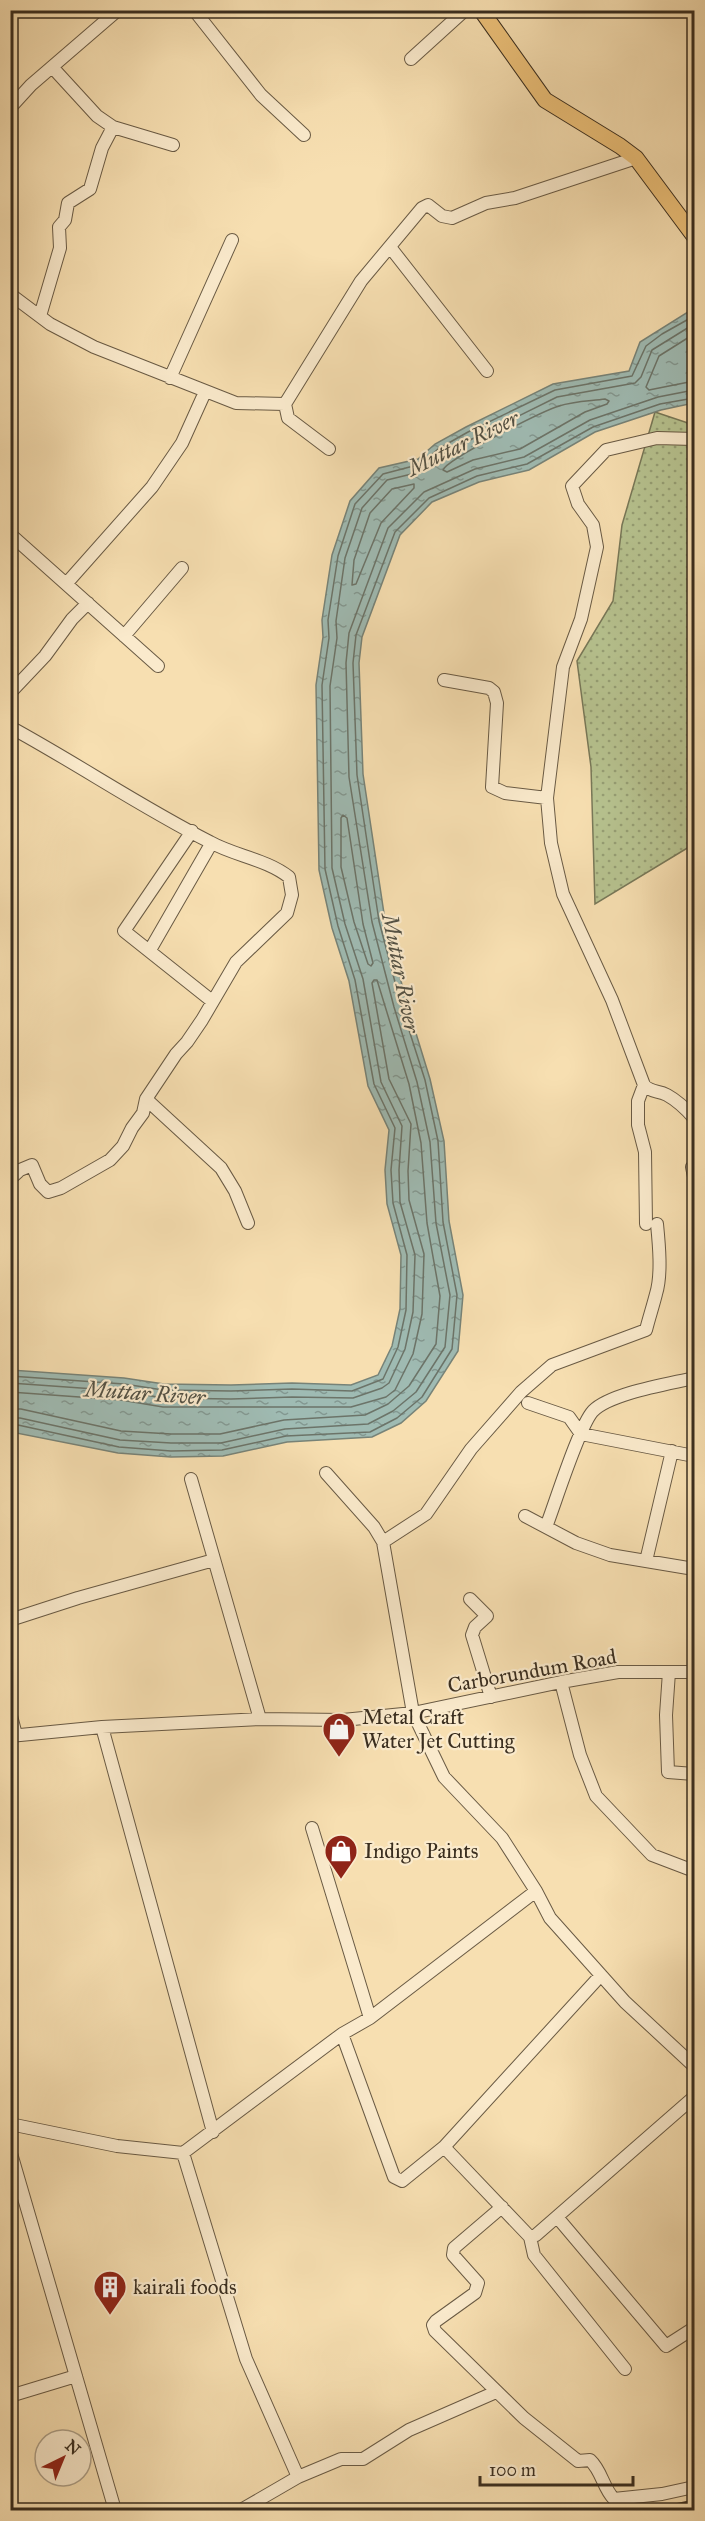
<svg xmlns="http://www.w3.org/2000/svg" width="705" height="2521" viewBox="0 0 705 2521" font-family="'IM FELL Great Primer',serif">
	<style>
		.grass { fill: url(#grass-dots); stroke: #787858; stroke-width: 1.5 }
		.water { fill: url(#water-ripples); stroke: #778378; stroke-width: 1.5 }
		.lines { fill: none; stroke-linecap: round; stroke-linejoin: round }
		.shore { stroke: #6c7469; stroke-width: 1.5 }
		.minor-casing { stroke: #695a44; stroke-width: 14 }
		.major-casing { stroke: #3a2e1f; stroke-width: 17 }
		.minor { stroke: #faeacc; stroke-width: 12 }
		.major { stroke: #ecc078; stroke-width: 15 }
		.rail-casing { stroke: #3a2e1f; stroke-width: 5 }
		.rail { stroke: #faeacc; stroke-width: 3; stroke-dasharray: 9; stroke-linecap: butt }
		.labels { text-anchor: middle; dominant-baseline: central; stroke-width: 4.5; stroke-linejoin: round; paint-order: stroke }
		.street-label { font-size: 21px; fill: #3a2e1f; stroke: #faeacc }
		.poi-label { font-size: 21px; fill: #3a2e1f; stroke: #faeacc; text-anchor: start }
		.water-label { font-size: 22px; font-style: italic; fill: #535144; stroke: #faeacc }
	</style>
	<defs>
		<pattern id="grass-dots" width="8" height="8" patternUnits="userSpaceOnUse" patternTransform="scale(1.5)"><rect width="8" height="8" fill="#b7c390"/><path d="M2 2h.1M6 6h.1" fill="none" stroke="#969f75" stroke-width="1.8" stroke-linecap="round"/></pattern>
		<pattern id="water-ripples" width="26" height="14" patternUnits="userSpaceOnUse" patternTransform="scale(1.5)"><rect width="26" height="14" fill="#9fbbb3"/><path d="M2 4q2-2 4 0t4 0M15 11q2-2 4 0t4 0" fill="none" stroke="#839891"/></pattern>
	</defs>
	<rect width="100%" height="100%" fill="#f7dfb1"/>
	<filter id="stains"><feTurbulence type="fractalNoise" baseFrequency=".00333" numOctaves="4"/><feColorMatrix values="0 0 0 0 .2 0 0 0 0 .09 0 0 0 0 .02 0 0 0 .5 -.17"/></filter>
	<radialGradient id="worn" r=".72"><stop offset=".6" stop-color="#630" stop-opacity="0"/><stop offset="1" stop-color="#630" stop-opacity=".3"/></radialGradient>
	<path class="grass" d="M655 412 694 425V844L595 904 591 767 577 661 613 601 622 525Z"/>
	<path class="water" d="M691 310 694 311V403L661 410 595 432 529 470 479 482 432 502 400 535 362 637 359 663 363 774 385 920 407 1004 430 1079 444 1141 449 1221 463 1295 458 1351 426 1401 401 1423 372 1437 287 1442 223 1456 171 1457 118 1453 11 1432V1370L124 1378 164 1384 231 1385 292 1383 351 1385 378 1375 392 1346 400 1309 401 1255 387 1204 385 1170 389 1130 368 1086 349 981 332 928 319 870 316 685 323 637 322 620 332 555 350 501 379 468 418 459 435 444 466 427 553 384 629 371 640 342Z"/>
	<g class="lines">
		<path class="shore" d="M694 334 659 356 646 387 649 390 694 381
			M605 399 609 401 607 404 585 412 520 449 473 460 447 472 443 470C447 459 543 411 559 406 574 401 591 401 605 399Z
			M414 484V488L381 523 356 584 352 585 354 560 370 513 392 489Z
			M343 815 347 818 363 924 373 963 371 966 368 964 354 922 341 867V818Z
			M10 1376 124 1384 163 1390 231 1391 292 1389 352 1391 383 1379 398 1347 406 1310 407 1255 393 1203 391 1170 395 1128 374 1084 355 980 338 926 325 869 322 685 329 638 328 620 338 556 355 504 383 474 421 464 438 449 468 432 555 390 632 376 646 346 662 334 694 316
			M10 1383 123 1391 163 1398 231 1399 292 1397 353 1398 382 1388 389 1383 405 1349 413 1312 415 1255 400 1202 399 1170 402 1126 381 1082 363 979 345 924 332 868 330 686 337 638 336 621 345 558 362 508 387 480 424 471 443 455 472 439 557 397 635 383 641 377 652 350 694 324
			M10 1392 121 1400 163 1407H351L386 1397 395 1390 413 1354 422 1314 424 1254 409 1200 408 1171 411 1124 389 1079 372 983 374 980H377L409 1084 421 1143 427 1223 440 1296 436 1344 409 1386 388 1404 365 1415 284 1420 220 1434H171L121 1431 21 1409H10
			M10 1418H20L120 1440 171 1443H221L285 1429 368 1424 393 1411 416 1392 445 1347 450 1295 436 1223 430 1142 417 1082 394 1007 372 922 349 777 346 663 349 633 388 528 424 492 475 469 524 457 590 420 658 397 694 390
			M10 1426 18 1425 119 1447 171 1451 222 1450 286 1436 370 1432 397 1418 422 1397 452 1349 457 1295 443 1222 438 1141 425 1080 401 1005 379 921 357 775 353 663 356 635 395 532 429 498 477 476 527 464 593 427 660 404 694 398"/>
		<g class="minor-casing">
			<path id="minor" d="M194 10 261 95 304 135
				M411 59 465 10
				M53 68 97 116 113 127 173 145
				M10 108 31 85 118 10
				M390 247 487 371
				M10 294 50 324 94 347 236 403 285 404
				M40 316 60 248 59 227 65 220 68 203 90 189 102 148 113 127
				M170 378 232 240
				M694 439 657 438 606 450 572 486 578 504 593 525 597 547 581 619 563 667 547 798 551 843 563 894 612 1000 644 1085C651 1093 658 1090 667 1095 678 1101 686 1109 694 1118
				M329 449 288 418 285 404 361 281 422 208 428 205 442 216 452 218 486 203 515 198 636 158
				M10 534 158 666
				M66 584 152 487 182 443 205 392
				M124 636 182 568
				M444 680 489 688 494 692 497 703 492 787 505 793 547 798
				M10 693 45 656 72 619 88 603
				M10 727C78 764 141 807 210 842 235 856 266 859 289 877L292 895 287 913 236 962 202 1020 187 1042 176 1054 146 1099 143 1113 132 1128 123 1146 110 1160 61 1188 48 1192 40 1184 32 1165 20 1170 10 1179
				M192 831 124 931 212 1001
				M150 950 211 844
				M644 1085 638 1101V1125L645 1152 646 1224
				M146 1099 221 1168 235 1191 248 1223
				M692 1167 694 1177
				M528 1403 569 1417 581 1434 694 1456
				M326 1473 374 1527 383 1542 413 1713 444 1777 502 1838 536 1891 550 1918 625 2002 694 2066
				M191 1479 260 1719
				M525 1516 576 1543 610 1555 694 1569
				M546 1527C555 1504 579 1426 593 1411 611 1393 669 1384 694 1378
				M383 1542 426 1514 471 1449 521 1392 552 1365 646 1330C649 1318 653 1306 656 1294 662 1275 659 1244 657 1224
				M646 1561 672 1451
				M470 1599 487 1616 475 1627 472 1635 491 1697
				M10 1620 78 1598 214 1560
				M669 1672 666 1715 668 1772 694 1774
				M561 1682 580 1755 596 1796 652 1855 694 1871
				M10 1712 16 1735
				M102 1727 213 2132
				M10 1736 102 1727 260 1719 343 1720 413 1713 561 1682 618 1672H694
				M312 1828 370 2018
				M601 1975 444 2147 530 2237 536 2235 694 2097
				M10 2124 117 2146 183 2153 342 2034
				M444 2147 402 2181 394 2177 342 2034 370 2018 536 1891
				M10 2150 115 2510
				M183 2153 246 2359 298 2477
				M502 2207 454 2248 453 2255 478 2283 475 2293 436 2321 433 2325 435 2331 524 2418 578 2461 590 2460C602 2471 603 2488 614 2499L662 2494 694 2487
				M557 2217 666 2346 694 2328
				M530 2237 534 2255 625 2369
				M10 2396 76 2376
				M241 2510 298 2477 341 2459H363L409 2430 496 2392"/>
		</g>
		<g class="major-casing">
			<path id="major" d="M481 10 545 100 620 146 636 158 694 236"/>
		</g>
		<use href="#minor" class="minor"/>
		<use href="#major" class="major"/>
		<g class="rail-casing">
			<path id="rail" d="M656 2510 694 2502"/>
		</g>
		<use href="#rail" class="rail"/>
	</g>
	<defs>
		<g id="shop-pin" transform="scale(1.725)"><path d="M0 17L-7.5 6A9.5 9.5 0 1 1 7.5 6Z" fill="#8f2418" stroke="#faeacc"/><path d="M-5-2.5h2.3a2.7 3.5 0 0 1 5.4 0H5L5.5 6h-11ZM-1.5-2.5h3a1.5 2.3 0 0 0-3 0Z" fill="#fff"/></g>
		<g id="building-pin" transform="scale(1.725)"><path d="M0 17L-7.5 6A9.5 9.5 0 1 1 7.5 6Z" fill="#8f2418" stroke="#faeacc"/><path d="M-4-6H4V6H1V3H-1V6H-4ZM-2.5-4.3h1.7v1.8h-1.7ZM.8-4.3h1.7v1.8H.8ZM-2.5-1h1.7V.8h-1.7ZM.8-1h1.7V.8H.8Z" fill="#fff"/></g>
	</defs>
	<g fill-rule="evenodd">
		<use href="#shop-pin" x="339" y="1729"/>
		<use href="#shop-pin" x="341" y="1851"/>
		<use href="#building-pin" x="110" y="2287"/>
	</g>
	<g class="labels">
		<g class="street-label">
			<text transform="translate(532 1671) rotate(-10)">Carborundum Road</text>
		</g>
		<g class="poi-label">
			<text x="362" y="1717">Metal Craft<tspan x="362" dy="24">Water Jet Cutting</tspan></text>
			<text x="364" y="1851">Indigo Paints</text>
			<text x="133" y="2287">kairali foods</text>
		</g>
		<g class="water-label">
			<text transform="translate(463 443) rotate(-26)">Muttar River</text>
			<text transform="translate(401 973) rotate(79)">Muttar River</text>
			<text transform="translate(145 1393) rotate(4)">Muttar River</text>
		</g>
	</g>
	<rect width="705" height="2521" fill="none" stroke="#f7dfb1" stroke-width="36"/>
	<rect x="12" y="12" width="681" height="2497" fill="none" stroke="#3a2e1f" stroke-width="3"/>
	<rect x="18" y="18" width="669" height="2485" fill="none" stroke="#3a2e1f" stroke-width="1.5"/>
	<g transform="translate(63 2458) rotate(43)"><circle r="28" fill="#faeacc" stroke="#ad9f87" stroke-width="1.5"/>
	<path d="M0-4.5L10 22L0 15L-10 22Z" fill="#8f2418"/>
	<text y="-9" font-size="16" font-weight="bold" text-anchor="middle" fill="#3a2e1f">N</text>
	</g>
	<path d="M480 2476v9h153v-9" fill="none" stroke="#3a2e1f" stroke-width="3"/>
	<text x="489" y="2476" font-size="18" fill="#3a2e1f" stroke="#faeacc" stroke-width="4.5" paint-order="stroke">100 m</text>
	<rect width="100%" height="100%" filter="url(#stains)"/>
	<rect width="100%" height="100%" fill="url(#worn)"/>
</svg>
